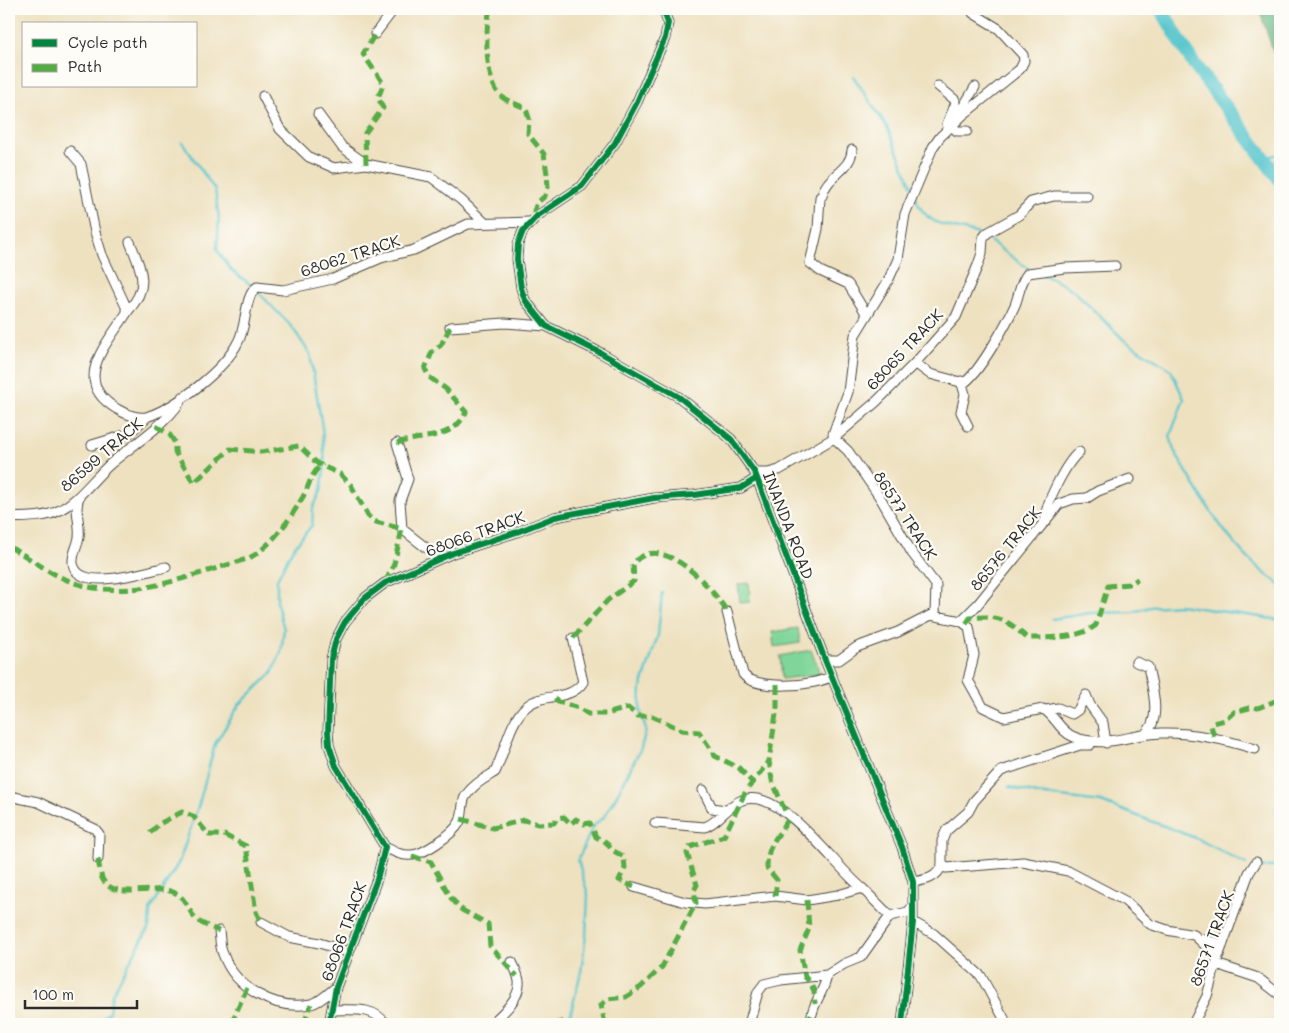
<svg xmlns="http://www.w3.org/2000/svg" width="1289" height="1033" viewBox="0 0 1289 1033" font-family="Mali,sans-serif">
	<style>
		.green { fill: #80d69a; stroke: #568062 }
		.forest { fill: #68b782; stroke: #4a7156 }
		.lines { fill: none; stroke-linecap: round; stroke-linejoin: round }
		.stream { stroke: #59c6cd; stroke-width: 2.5 }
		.river { stroke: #59c6cd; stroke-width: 14 }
		.minor-casing { stroke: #484641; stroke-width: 11 }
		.minor { stroke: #fff; stroke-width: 9 }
		.quiet { stroke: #54ab44; stroke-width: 5; stroke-dasharray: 10 5; stroke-linecap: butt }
		.cycleway-casing { stroke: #fdfcf7; stroke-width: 9 }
		.cycleway { stroke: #00873e; stroke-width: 6 }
		.labels { text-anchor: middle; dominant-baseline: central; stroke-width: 4.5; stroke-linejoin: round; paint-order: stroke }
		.street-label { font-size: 16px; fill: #2b2b2b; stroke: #fdfcf7 }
	</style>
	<rect width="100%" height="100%" fill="#fdfcf7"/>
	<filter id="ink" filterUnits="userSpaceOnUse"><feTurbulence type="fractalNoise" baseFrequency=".02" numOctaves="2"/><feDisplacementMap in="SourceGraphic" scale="10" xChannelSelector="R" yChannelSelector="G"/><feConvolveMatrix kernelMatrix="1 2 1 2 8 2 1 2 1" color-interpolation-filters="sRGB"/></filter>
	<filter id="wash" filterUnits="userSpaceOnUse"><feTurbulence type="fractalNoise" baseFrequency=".0096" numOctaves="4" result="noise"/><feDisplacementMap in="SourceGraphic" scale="20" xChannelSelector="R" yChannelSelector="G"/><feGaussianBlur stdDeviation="1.12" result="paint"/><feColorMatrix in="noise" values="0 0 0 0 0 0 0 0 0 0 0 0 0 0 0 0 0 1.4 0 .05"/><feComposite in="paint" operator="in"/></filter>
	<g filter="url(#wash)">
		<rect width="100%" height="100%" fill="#eee1c0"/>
		<path class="green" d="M749 583 750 602 740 603 738 584Z
			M798 628 800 643 774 647 772 632Z
			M811 650 820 674 782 679 780 656Z"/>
		<path class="forest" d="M1259 9H1280V68L1278 66Z"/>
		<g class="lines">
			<path class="stream" d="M853 76 887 127 913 189
				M182 142 215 190 219 219 217 250 231 270 251 285
				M1263 158 1280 154
				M915 197C927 230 953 225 982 235
				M986 238 1030 270
				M1042 275 1053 279 1074 291 1124 340 1171 370 1184 399 1170 436 1174 450C1202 498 1231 553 1280 584
				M1052 619 1090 613 1133 612 1150 607 1179 605 1280 620
				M1009 787 1037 794 1101 802 1198 839 1246 864
				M1256 868 1280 866
				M97 1024 109 1012 112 994 149 927 150 910 179 862 199 804 215 744 239 705 272 673 281 652 284 629 277 604V579L292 550 312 525 313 508 321 491 325 465 322 427 310 354 292 327 257 291
				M568 1024 581 972 586 935 588 895 578 860 593 826 604 817 618 793 641 748 646 730 640 710 641 688 658 635 662 593"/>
			<path class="river" d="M1161 9 1193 63 1280 180"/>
		</g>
	</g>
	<g filter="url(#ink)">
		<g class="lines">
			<g class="minor-casing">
				<path id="minor" d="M663 9 668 23 665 38 637 102 615 143 582 186 537 216 523 231 518 244 517 259 521 288 525 300 546 326 601 353 679 397 731 439 755 473 825 660 902 847 913 882V922L902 1024
					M375 34 394 9
					M938 86 955 100V105L947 124
					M263 96 280 129 309 157 334 168 366 164 431 177 461 200 485 223
					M318 114 342 147 366 164
					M967 131H957L952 126 975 87
					M852 150C851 171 826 175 822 196L820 197 818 229 810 263 820 271 848 284 867 315
					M70 151 81 164 95 232 102 255 128 311C108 343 69 381 117 409 125 414 140 420 149 416 178 406 225 369 238 342 247 327 244 295 257 287L283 290 333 279 381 258 414 250 468 224 529 222
					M128 311C151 286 141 270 130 242
					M450 327 505 323 546 326
					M915 363 930 374 964 383C979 373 1007 323 1015 305 1019 295 1020 282 1028 273L1065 268 1115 266
					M961 381 965 394 961 412 968 426
					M397 443 408 479 400 501 402 529 425 547 444 557
					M92 445 128 434 147 417
					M755 473H768L779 470 834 438 876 402 915 363 956 317 978 265 982 253 983 238 987 233 1019 215 1031 202 1054 196H1087
					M80 495C73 509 81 523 79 537 78 546 72 554 73 563 77 594 148 571 166 567
					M9 518C24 517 44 518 58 511 78 501 91 482 107 467 126 449 174 420 182 397
					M1046 522C1042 507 1067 462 1079 452
					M727 612 743 674C755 691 816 686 832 676
					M935 614 936 585 912 553 881 499 848 451 834 438 833 434 848 392 855 335 888 281 898 259 905 214 933 147 940 137 963 115 1020 69 1024 61 1023 55 999 29 973 13
					M961 621 978 604 1059 504 1073 499 1087 498 1098 491 1130 479
					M825 660H839L857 647 898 632 931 615 961 621 969 627 974 655 968 680 983 707 1004 717 1043 709C1055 715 1060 732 1074 737 1106 749 1129 734 1161 733 1193 732 1224 739 1255 749
					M1136 662 1148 667C1152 687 1163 720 1144 735
					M1046 710 1058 708 1072 714 1078 710 1086 695 1090 705 1103 723 1106 743
					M703 790 712 808 725 810
					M9 796 38 802 95 829 99 834 98 859
					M655 823 705 827C719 822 727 806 742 800 781 786 834 866 862 888
					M385 847C393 851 401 856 411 855 423 855 453 834 459 823 464 815 461 805 465 797 472 785 484 779 495 772 505 752 509 721 527 706 543 692 570 702 583 682L573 638
					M942 864V841L946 831 968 812 974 801 1001 771 1080 745H1090
					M913 882C926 880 938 878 942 864L946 868 1023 862 1068 871 1125 901 1150 924 1167 930 1194 935 1218 957
					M634 887 685 902 705 904 775 896 807 900 838 895 862 888 890 916
					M261 922 289 937 319 943 349 952
					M913 922 934 934 981 976 1007 1024
					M219 931C220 939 220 947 223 954 235 988 275 1011 311 1004 320 1002 329 993 336 987
					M1199 939 1223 944
					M1216 964 1258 978 1280 995
					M332 1010C353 1010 373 1006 386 1024
					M812 1014C815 1000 825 990 827 975
					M329 1024 336 987 377 879 385 847 336 766 329 745 328 731 331 659 336 639 345 622 365 598 385 583 453 553 517 532 555 517 654 498 694 495 741 488 757 478
					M491 1024C501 1015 521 998 519 981 518 975 515 968 512 962
					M749 1024 758 992 764 984 781 980 827 975 844 964 861 957 890 916 908 912 913 906
					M1193 1024 1207 996 1218 957 1249 873 1256 862"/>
			</g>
			<use href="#minor" class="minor"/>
			<path class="quiet" d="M490 9C485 28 484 83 502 97 508 102 519 104 526 109L529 118 528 134 544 154 547 174 548 187 545 196 537 203 534 211 537 216
				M366 164 365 133 383 108C375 92 380 99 383 83L363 54 375 34
				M156 426 170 435 175 443V452L194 483 230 449 261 452 299 446 318 464 340 474 351 485 368 516 376 522 402 529 394 564 385 583
				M397 443C422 435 454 440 466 412L446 389 429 377 425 369 432 352 441 345 450 327
				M9 547C28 556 45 571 65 579 124 606 189 575 247 559 269 549 289 521 301 500 310 487 309 474 323 464
				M966 624 970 618C999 615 1006 619 1027 638 1046 638 1080 639 1096 625L1108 586 1129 584 1138 579
				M573 638 608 600 634 581 633 564C660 529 714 589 727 612
				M777 684V707L769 761 772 780 785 811
				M555 698 558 702 579 708 588 714H606L628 708 638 716H652L682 730 699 732 715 756 739 768 752 782
				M1214 736 1211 726 1213 723 1225 720 1234 712 1253 707 1258 708 1280 699
				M461 819 493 828 524 820 538 824 554 823 557 818 564 817 571 824 576 819 584 824 590 823 596 837 606 842 612 850 624 857 625 868 619 880 634 887
				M150 833 159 824 182 812 193 816 209 835H224L246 846 256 912 261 922
				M412 856 431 862 451 898 462 910 488 924 490 946 517 976
				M98 859C99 865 100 872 102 878 113 902 152 884 173 892 187 897 188 913 198 921 204 925 213 928 219 931
				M775 896 777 880 767 868C767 843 778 838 790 816
				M807 900 809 929 800 950 805 977 810 982 814 991 815 1004
				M231 1024 247 988
				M308 1024 306 1018 311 1004
				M553 1024 562 1022 571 1024
				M605 1024 601 1005 608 999 626 997 641 987 662 967 696 903 694 890 697 885 687 853 690 847 724 836 746 791 769 761
				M807 1024 812 1014"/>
			<g class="cycleway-casing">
				<path id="cycleway" d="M663 9 668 23 665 38 637 102 615 143 582 186 537 216 523 231 518 244 517 259 521 288 525 300 546 326 601 353 679 397 731 439 755 473 825 660 902 847 913 882V922L902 1024
					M329 1024 336 987 377 879 385 847 336 766 329 745 328 731 331 659 336 639 345 622 365 598 385 583 453 553 517 532 555 517 654 498 694 495 741 488 757 478"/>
			</g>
			<use href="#cycleway" class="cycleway"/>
		</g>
	</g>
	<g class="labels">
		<g class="street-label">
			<text transform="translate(350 255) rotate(-18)">68062 TRACK</text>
			<text transform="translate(904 349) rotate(-47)">68065 TRACK</text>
			<text transform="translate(101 454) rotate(-41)">86599 TRACK</text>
			<text transform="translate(906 515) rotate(57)">86577 TRACK</text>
			<text transform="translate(789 525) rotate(69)">INANDA ROAD</text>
			<text transform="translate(475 533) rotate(-20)">68066 TRACK</text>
			<text transform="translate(1005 548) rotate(-51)">86576 TRACK</text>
			<text transform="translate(343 931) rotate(-70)">68066 TRACK</text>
			<text transform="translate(1211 938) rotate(-70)">86571 TRACK</text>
		</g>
	</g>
	<rect width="1289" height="1033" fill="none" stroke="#fdfcf7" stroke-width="30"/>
	<rect x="22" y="22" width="175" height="65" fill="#fdfcf7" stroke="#a9a8a5"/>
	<rect x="32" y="39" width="25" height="8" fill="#00873e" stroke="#a9a8a5"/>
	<text x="68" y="48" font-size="15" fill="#2b2b2b">Cycle path</text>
	<rect x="32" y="64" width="25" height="8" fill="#54ab44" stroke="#a9a8a5"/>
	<text x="68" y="72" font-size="15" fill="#2b2b2b">Path</text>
	<path d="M25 1000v8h112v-8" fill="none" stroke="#2b2b2b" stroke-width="2.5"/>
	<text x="32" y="1000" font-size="15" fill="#2b2b2b" stroke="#fdfcf7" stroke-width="4" paint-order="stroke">100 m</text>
</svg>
